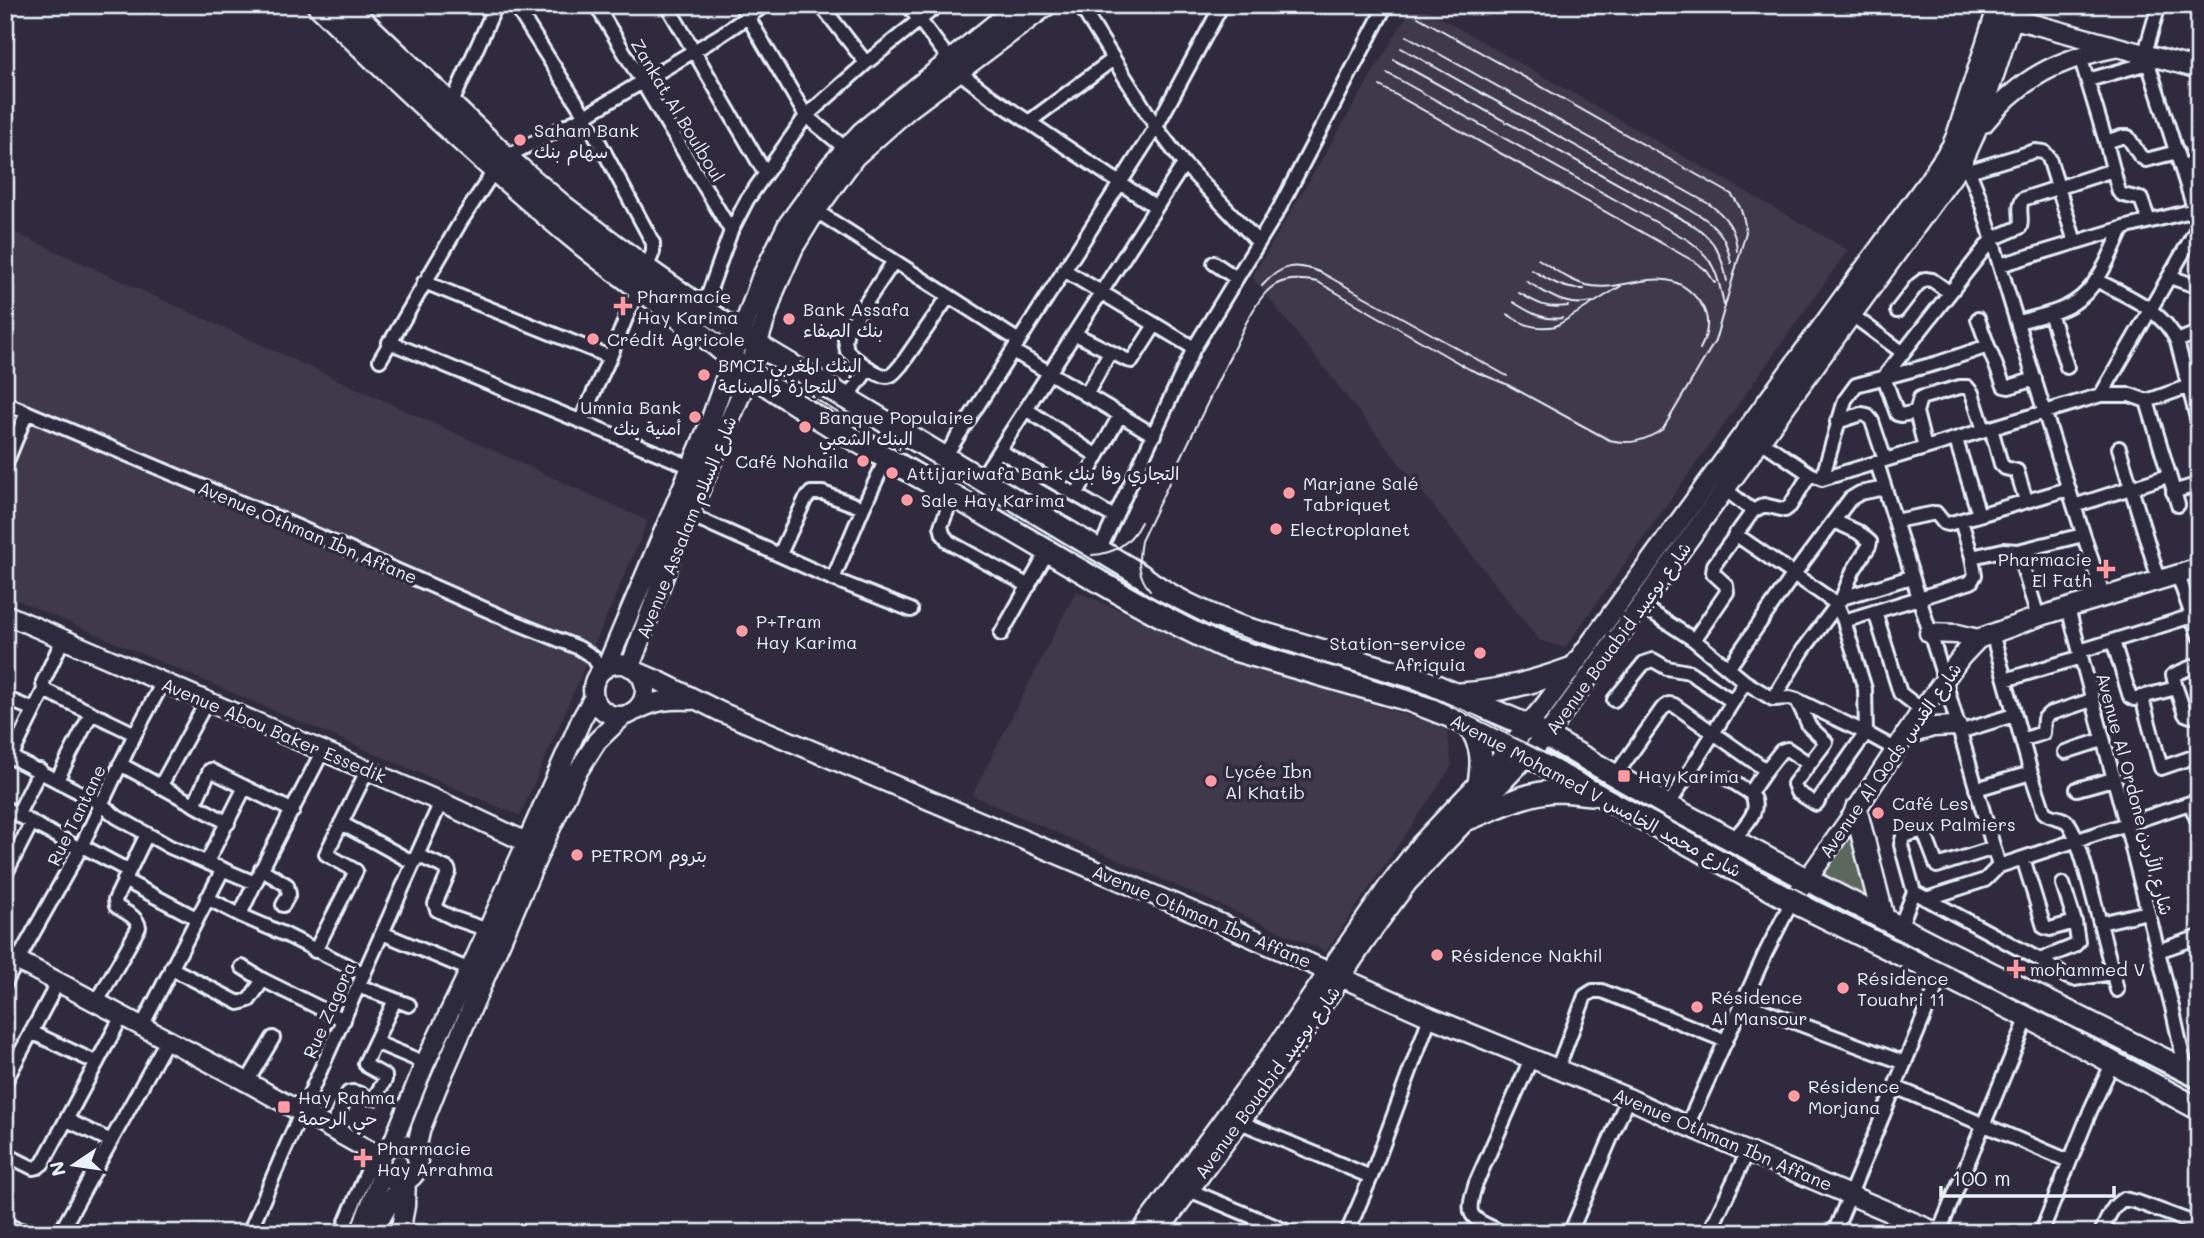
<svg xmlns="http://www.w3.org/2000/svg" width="2204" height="1238" viewBox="0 0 2204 1238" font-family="Mali,'Playpen Sans Arabic',sans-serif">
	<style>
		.built { fill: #40374b }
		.green { fill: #5b685d; stroke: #a2acaa; stroke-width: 2 }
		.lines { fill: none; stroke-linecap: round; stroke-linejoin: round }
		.street-casing { stroke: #e8f1f8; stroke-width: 18 }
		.secondary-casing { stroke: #e8f1f8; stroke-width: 23 }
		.primary-casing { stroke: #e8f1f8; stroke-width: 26 }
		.street { stroke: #2f2a3d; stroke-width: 12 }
		.secondary { stroke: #2f2a3d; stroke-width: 18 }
		.primary { stroke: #2f2a3d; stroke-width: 21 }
		.tram { stroke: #e8f1f8; stroke-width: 2 }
		.poi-dot { fill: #ff9aa2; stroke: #2f2a3d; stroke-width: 2.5 }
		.labels { text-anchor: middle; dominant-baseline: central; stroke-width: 7; stroke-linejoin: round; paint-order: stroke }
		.street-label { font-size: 18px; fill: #e8f1f8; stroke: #2f2a3d }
		.poi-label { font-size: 18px; fill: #e8f1f8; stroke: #2f2a3d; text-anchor: start }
	</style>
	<rect width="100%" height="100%" fill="#2f2a3d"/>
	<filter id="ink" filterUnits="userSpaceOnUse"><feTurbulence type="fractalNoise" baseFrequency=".0143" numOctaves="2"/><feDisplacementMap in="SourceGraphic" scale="14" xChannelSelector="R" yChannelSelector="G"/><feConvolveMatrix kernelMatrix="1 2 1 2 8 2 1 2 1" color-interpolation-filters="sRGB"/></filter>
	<g filter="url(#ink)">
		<path class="built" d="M1413 5H1418L1848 250 1565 648 1539 640 1252 277Z
			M5 228 648 521 520 816 5 595Z
			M1076 591 1237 662 1447 728 1452 766 1326 952 972 795Z"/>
		<path class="green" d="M1851 833 1869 892 1861 897 1824 874Z"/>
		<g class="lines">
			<g class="street-casing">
				<path id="street" d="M515 5 585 116 653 243V252L610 357 581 420
					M596 5 731 231
					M667 5 765 173
					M741 5 806 116 850 152
					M821 5 866 63
					M908 5 959 72 990 96 1156 207
					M1080 5 1156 127 1184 164 1258 242
					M2159 5 2145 53 2199 224
					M2080 56 2106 142 2121 137H2128L2140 156 2146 160 2177 152
					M2088 80 2148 63
					M451 105 496 5
					M1030 121 1112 60
					M2106 142 2119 192 2123 195 2141 199 2149 221
					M1959 156C1977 177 1991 237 2000 266 2033 376 2067 487 2104 597
					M2181 167 2199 161
					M1969 171 2035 151 2044 152 2049 158 2075 242
					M810 207 1019 341
					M894 261 847 331 845 340 847 351C854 358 877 377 887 376 893 376 897 369 901 365L949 296
					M1214 263 1236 278
					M2000 265 2123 228 2195 210
					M1064 270 1194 348
					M2170 277 2199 287
					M2096 280C2125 295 2162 309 2177 341L2199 426
					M424 282 610 357
					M703 309 731 231 747 200 806 116 866 63 938 5
					M1897 311 1917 285 1925 279 1932 280 1949 292
					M2050 313 2067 367
					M1852 315 1902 352
					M1978 319 1988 346
					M2018 322C2036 317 2059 313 2075 302 2099 287 2111 252 2123 228
					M1075 334 1127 360 1132 361 1155 325
					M2177 341 2199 332
					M389 342 696 469
					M1013 351 1154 435
					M380 360 461 221 494 171 506 157 585 116 719 36 765 5
					M1884 377 1992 239 2020 227C2023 218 2017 207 2023 199L2113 170
					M1884 377 1897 414 1901 415 1916 412
					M1086 395 1110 352
					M2101 395 2199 225
					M847 398 869 368
					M2147 401 2178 505
					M5 403 282 520 512 621 579 648 593 657 602 671
					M1026 409 1097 456
					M1837 422 1861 414 1867 415 1872 421 1885 460
					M1991 428 2001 464 2005 468 2017 471 2026 501
					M1956 440 1979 515
					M1761 441 1810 474 1822 479 2101 395H2130L2147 401 2187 387
					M1925 448 1916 412 1920 398 1960 387H1967L1972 393 1984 430
					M2119 448 2159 580
					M1000 451 1114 517
					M944 458 1156 127 1222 5
					M1877 463 1945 681 1999 866
					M5 466 27 412
					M1822 479 1845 400 1856 385 1938 363 1988 346 2004 386 2009 387 2035 379
					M980 480 1184 164
					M1726 490 1753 511 1764 505 1785 510 1790 506 1810 474
					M2173 492 2199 484
					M1076 495 1120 415
					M953 496 941 526 943 534 949 542 1029 586
					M2074 506 2168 476
					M690 515 833 579 911 610
					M1834 521 1858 532 1870 542 1869 546 1853 571 1842 598
					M1895 521 1936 513 1944 523 1948 524 2068 489
					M1961 521 1972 557
					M1735 534 1837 604 1844 621 1971 582 1975 575 1972 557 2003 550 2018 551 2038 617
					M1099 551 1194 348 1279 209 1386 5
					M2018 551 2083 535
					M780 554 805 500 811 493H823L863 508
					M2178 575 2199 636
					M833 579 863 508 886 459
					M1642 606 1694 640 1745 682 1773 699 1803 650 1842 598 1911 577
					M2068 608 2126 824 2172 1007 2186 1071
					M1875 612 1900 693 1922 710
					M1844 621 1865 689 1866 733 1895 749
					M1992 633 2031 773 2044 812C2051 819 2063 816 2069 824 2080 839 2094 902 2100 923L2148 912
					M1001 634 1048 551
					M1694 640 1727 592 1726 585 1713 573 1714 565 1753 511
					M2113 641 2130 697 2134 699 2176 688 2173 675 2199 664
					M2080 651 2192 616
					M1729 667 1794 574 1850 499 1860 493 1885 488
					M2005 680 2081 657
					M2176 688 2185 714 2190 716 2199 713
					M44 690 135 734
					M5 698 34 710
					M2142 698 2161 768 2199 755
					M1773 699 1790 698 1797 700 1866 733 1816 804 1797 792 1794 784 1826 742 1809 726 1797 700
					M1614 700 1644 663 1653 660 1667 668 1689 672 1732 701
					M1959 732 2014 715
					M2022 740 2043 733 2044 719 2049 714 2092 700
					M322 752C295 806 265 859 240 915L286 935 364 974
					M2065 752 2102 740
					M5 754 77 791 101 804 117 817 170 847 255 883
					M11 757 44 690 43 682 63 639
					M120 764 228 823
					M1615 776 1662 709 1669 704 1674 705 1766 770 1781 751 1787 749 1809 764
					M1728 779 1750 793
					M57 780 91 714
					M160 787 207 701
					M1976 789 2031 773
					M2077 789 2113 779
					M2190 803 2199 824
					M194 805 210 770 293 811
					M1668 806 1745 682
					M5 808 80 849
					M18 814 40 770
					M341 823 414 863
					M1733 840C1744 826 1764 810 1750 793L1766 770
					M82 846 129 871
					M417 855 448 869 449 872 435 904 437 910 453 918 488 930
					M2023 858 2044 927 2050 929 2075 922
					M207 862 245 787
					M261 869 287 885 289 894 283 905
					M5 875 32 822
					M124 880 196 918
					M1914 892 1901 845 1903 836 1920 831 1924 832 1937 866 1994 848
					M207 898 240 915
					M1926 899 1985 880 1999 866 2199 800
					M2100 923 2117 990
					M1900 927 1914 892 2040 960 2067 977 2074 979 2112 973
					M382 933 470 970
					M315 951 356 871 326 854 367 771
					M2158 951 2199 937
					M2040 960 2074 946 2078 942 2075 922 2063 884
					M242 967 263 980 344 1020
					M171 968 239 1003 249 1000 263 980
					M5 983 80 849 135 734 163 682
					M359 986 409 1005
					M97 1002 139 927C137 916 124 912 116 906L115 900 147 834
					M1743 1003 1905 1063
					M142 1026 223 869
					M31 1032 97 1063
					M375 1042 425 1063
					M1557 1070 1585 996 1593 991H1602L1726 1041
					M5 1082 58 982
					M247 1082 273 1038
					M1895 1087 2069 1161
					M67 1120 111 1141
					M1240 1122 1371 1177
					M1687 1126 1766 952 1792 901
					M331 1129 348 1093C357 1089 365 1099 374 1098L385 1080V1076L367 1066 365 1063 395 1000
					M5 1154 33 1168 38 1167 43 1163 122 1016
					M1189 1190 1291 1233
					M5 1225 30 1233
					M1939 1232 2028 1017
					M60 1233 167 1040
					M249 1233 285 1149 441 802
					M341 1233 375 1153
					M1347 1233 1371 1177 1430 1017
					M1503 1233C1471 1217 1464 1220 1476 1183L1531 1059
					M1570 1233 1628 1098
					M1709 1233 1748 1151
					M1834 1233 1942 973
					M2041 1233 2091 1109 2113 1062
					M2101 1233C2107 1220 2111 1206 2124 1199L2137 1202 2199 1225"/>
			</g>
			<g class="secondary-casing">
				<path id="secondary" d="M2003 16 2199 69
					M1984 123C2020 78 2059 59 2114 48
					M5 614 441 802 541 849
					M1929 633 1957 634 1978 639
					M593 690a26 26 0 1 1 52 0a26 26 0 1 1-52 0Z
					M630 667 671 557 741 394 775 290 794 247 816 211 855 157 872 142 909 109 1048 5
					M606 668 708 427 761 278 788 224 830 166 861 132 1018 5
					M638 672 659 681 721 712 1206 917 1430 1017 1628 1098 1687 1126 1939 1233
					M637 710C656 700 670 699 691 700
					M1904 736 1933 727 1957 726
					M1792 901 1856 810 1922 710 1962 656 1978 639 2038 617 2199 568
					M5 954 247 1082 381 1157
					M380 1163a19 19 0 1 1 38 0a19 19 0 1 1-38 0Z
					M392 1145 425 1063 470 970 582 718 594 697
					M415 1153 421 1128 436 1090 541 849 576 774 597 741 623 716
					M360 1233 383 1172
					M376 1233 379 1221 401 1182
					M400 1233 405 1206 406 1180
					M1140 1233 1277 1046 1390 884 1420 845 1489 772 1545 705 1929 180 1951 147 1956 136 1998 5
					M1157 1233 1275 1075 1374 928 1408 882 1546 736 1954 174 1963 161 1975 134 2017 5"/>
			</g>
			<g class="primary-casing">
				<path id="primary" d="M318 5C401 86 485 165 575 239 618 275 665 306 709 340 723 350 734 362 748 372 824 426 908 469 988 516 1066 561 1142 610 1224 647L1408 700 1454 718 1511 746 1792 901 2028 1017 2199 1109
					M346 5 506 157 564 207 645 268 741 335 1142 576C1170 598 1205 613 1238 626L1420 679 1529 726 1668 806 1808 880 1940 948 2199 1077
					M1460 694C1499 692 1534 682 1570 669
					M1469 725C1482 746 1483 759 1479 783
					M1856 810 1883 917
					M1468 819C1496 808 1527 792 1558 791 1568 791 1580 793 1591 794"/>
			</g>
			<use href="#street" class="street"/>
			<use href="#secondary" class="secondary"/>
			<use href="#primary" class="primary"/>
			<path class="tram" d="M1407 36 1709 204C1726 216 1736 229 1737 251
				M1401 48 1701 216C1720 229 1727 240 1731 263
				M1394 60 1696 227C1716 241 1722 257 1727 281
				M1387 73 1688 240C1714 258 1718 275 1724 305
				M1380 86 1697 263 1707 271 1715 283
				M1538 259C1553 268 1569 281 1586 285 1627 295 1668 256 1701 304 1711 319 1708 334 1700 349
				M1532 270C1549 280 1564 290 1584 289
				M1526 281C1550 295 1564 308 1593 302
				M1262 286C1281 264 1295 262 1322 273L1507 376
				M1519 293C1538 304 1546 309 1568 306
				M1513 302C1529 312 1543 321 1562 318
				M1507 314C1524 325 1535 330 1556 326L1621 286
				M806 393 916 461 1140 591 1211 627 1436 699 1535 748 1820 902 2199 1091
				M1092 555C1115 554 1131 542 1141 522
				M1150 590C1137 576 1138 559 1141 541L1246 323C1266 287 1275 274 1318 282L1469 369 1506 384 1609 440C1630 445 1645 441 1663 429L1715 341 1746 232C1744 216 1741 206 1731 194L1418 17"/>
		</g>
	</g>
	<g class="poi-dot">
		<circle cx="520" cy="140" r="7"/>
		<path d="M619.5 295.5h7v7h7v7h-7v7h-7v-7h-7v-7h7z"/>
		<circle cx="789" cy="319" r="7"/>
		<circle cx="593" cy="339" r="7"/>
		<circle cx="704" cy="375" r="7"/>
		<circle cx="695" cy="417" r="7"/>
		<circle cx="805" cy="427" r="7"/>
		<circle cx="863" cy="461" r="7"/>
		<circle cx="892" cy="473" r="7"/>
		<circle cx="1289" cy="493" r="7"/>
		<circle cx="907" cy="500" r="7"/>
		<circle cx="1276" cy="529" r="7"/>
		<path d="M2102.5 558.5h7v7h7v7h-7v7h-7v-7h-7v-7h7z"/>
		<circle cx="742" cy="631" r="7"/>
		<circle cx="1480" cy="653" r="7"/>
		<rect x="1617" y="769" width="14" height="14" rx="3.5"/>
		<circle cx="1211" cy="781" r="7"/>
		<circle cx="1878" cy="813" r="7"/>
		<circle cx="577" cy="855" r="7"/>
		<circle cx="1437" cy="955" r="7"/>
		<path d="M2012.5 958.5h7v7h7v7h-7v7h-7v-7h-7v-7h7z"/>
		<circle cx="1843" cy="988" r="7"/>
		<circle cx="1697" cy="1007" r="7"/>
		<circle cx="1794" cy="1096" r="7"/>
		<rect x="277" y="1100" width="14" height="14" rx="3.5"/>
		<path d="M359.5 1147.5h7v7h7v7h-7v7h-7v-7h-7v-7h7z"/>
	</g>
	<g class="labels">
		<g class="street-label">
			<text transform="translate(678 110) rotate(59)">Zankat Al Boulboul</text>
			<text transform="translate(686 527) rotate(-68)">Avenue Assalam شارع السلام</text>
			<text transform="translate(308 532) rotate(23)">Avenue Othman Ibn Affane</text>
			<text transform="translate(1618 638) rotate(-54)">Avenue Bouabid شارع بوعبيد</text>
			<text transform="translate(274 730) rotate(23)">Avenue Abou Baker Essedik</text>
			<text transform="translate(1890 760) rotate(-55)">Avenue Al Qods شارع القدس</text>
			<text transform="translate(2135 794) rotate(75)">Avenue Al Ordone شارع الأردن</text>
			<text transform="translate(1596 795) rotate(28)">Avenue Mohamed V شارع محمد الخامس</text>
			<text transform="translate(76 815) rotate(-64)">Rue Tantane</text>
			<text transform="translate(1202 916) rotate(23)">Avenue Othman Ibn Affane</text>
			<text transform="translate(329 1010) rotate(-66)">Rue Zagora</text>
			<text transform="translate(1267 1082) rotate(-54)">Avenue Bouabid شارع بوعبيد</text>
			<text transform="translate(1723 1139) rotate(23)">Avenue Othman Ibn Affane</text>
		</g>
		<g class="poi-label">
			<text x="534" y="130">Saham Bank<tspan x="534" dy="21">سهام بنك</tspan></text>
			<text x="637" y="296">Pharmacie<tspan x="637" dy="21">Hay Karima</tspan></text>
			<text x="803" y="309">Bank Assafa<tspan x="803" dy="21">بنك الصفاء</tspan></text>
			<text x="607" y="339">Crédit Agricole</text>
			<text x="718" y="365">BMCI البنك المغربي<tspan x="718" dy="21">للتجارة والصناعة</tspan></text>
			<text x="681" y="407" text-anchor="end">Umnia Bank<tspan x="681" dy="21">أمنية بنك</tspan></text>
			<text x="819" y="417">Banque Populaire<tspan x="819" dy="21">البنك الشعبي</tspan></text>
			<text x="849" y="461" text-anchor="end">Café Nohaila</text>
			<text x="906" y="473">Attijariwafa Bank التجاري وفا بنك</text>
			<text x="1303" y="483">Marjane Salé<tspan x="1303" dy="21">Tabriquet</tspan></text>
			<text x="921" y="500">Sale Hay Karima</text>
			<text x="1290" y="529">Electroplanet</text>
			<text x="2092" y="559" text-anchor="end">Pharmacie<tspan x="2092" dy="21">El Fath</tspan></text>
			<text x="756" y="621">P+Tram<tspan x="756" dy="21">Hay Karima</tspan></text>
			<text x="1466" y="643" text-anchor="end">Station-service<tspan x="1466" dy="21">Afriquia</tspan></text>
			<text x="1225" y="771">Lycée Ibn<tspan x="1225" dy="21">Al Khatib</tspan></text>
			<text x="1638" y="776">Hay Karima</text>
			<text x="1892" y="803">Café Les<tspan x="1892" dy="21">Deux Palmiers</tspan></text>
			<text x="591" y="855">PETROM بتروم</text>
			<text x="1451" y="955">Résidence Nakhil</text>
			<text x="2030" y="969">mohammed V</text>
			<text x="1857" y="978">Résidence<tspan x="1857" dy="21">Touahri 11</tspan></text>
			<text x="1711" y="997">Résidence<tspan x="1711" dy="21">Al Mansour</tspan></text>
			<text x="1808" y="1086">Résidence<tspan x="1808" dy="21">Morjana</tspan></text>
			<text x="298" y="1097">Hay Rahma<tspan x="298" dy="21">حي الرحمة</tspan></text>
			<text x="377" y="1148">Pharmacie<tspan x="377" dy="21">Hay Arrahma</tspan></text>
		</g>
	</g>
	<rect width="2204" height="1238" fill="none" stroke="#2f2a3d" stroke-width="28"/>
	<rect x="14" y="14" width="2176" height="1210" fill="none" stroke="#e8f1f8" stroke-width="2.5" filter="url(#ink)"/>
	<g transform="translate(74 1165) rotate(257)" stroke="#2f2a3d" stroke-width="5" paint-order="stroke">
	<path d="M0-5L12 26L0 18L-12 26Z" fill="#e8f1f8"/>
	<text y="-10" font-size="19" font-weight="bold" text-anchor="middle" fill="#e8f1f8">N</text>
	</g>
	<path d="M1941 1186v10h173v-10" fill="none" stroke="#e8f1f8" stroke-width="3.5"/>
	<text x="1952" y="1186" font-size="21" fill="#e8f1f8" stroke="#2f2a3d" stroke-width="5" paint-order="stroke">100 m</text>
</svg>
